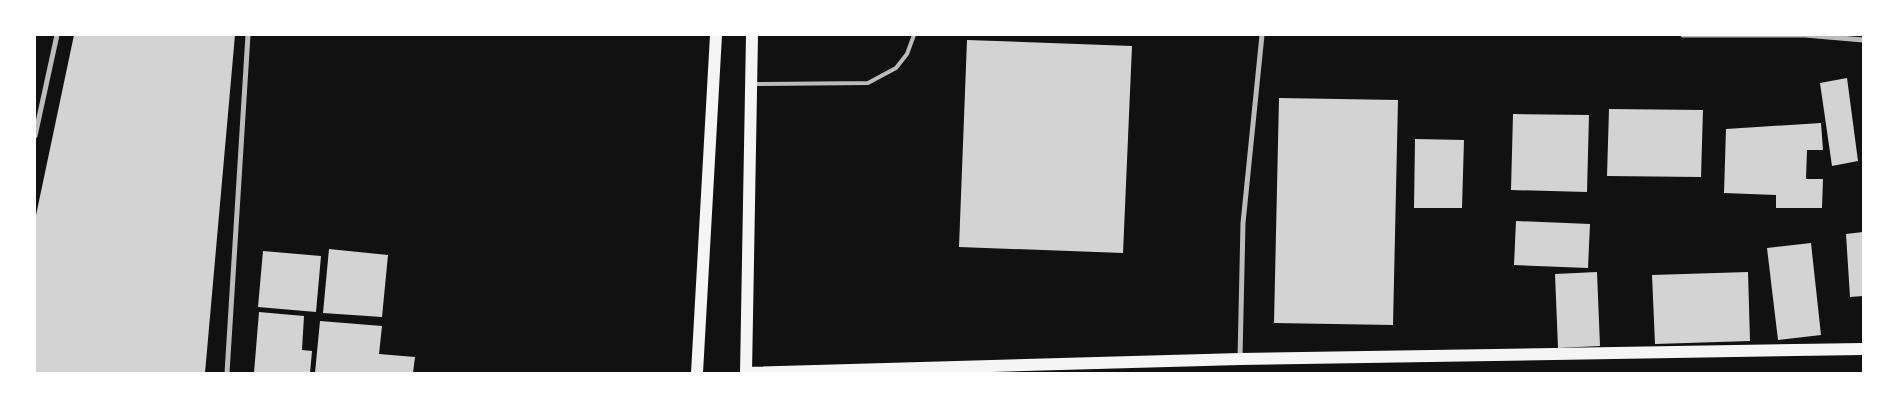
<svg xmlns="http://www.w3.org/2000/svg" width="1898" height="408" viewBox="0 0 1898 408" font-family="'Source Serif 4',serif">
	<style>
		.building { fill: #d3d3d3 }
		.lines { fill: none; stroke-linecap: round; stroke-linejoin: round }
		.service { stroke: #bcbcbc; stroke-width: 4 }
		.minor { stroke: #bcbcbc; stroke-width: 5 }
		.primary { stroke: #f5f5f5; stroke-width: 12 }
	</style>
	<rect width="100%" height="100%" fill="#111"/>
	<path class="building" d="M74 35H235L205 373H35V220Z
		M967 40 1132 46 1123 253 959 247Z
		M1847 78 1858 161 1832 166 1820 83Z
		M1279 98 1398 100 1393 325 1274 323Z
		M1609 109 1703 110 1701 177 1607 176Z
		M1513 114 1589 115 1587 192 1511 190Z
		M1821 123 1823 150H1807L1806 179H1823L1822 208H1776V195L1724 193 1726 129Z
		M1415 139 1464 140 1462 208H1414Z
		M1516 221 1590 224 1588 268 1514 265Z
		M1863 232V296L1850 297 1846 234Z
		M1811 243 1821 335 1778 340 1767 248Z
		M329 249 388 255 382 317 323 313Z
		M263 251 321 256 316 312 258 307Z
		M1597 272 1600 346 1558 348 1555 274Z
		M1748 272 1750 341 1655 344 1652 275Z
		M259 312 304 316 302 350 312 351 310 373H254Z
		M320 321 382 326 379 354 415 357 413 373H315Z"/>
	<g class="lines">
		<path class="service" d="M754 84 868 83 896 68 907 54 914 35"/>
		<path class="minor" d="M1683 35H1805L1863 40
			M35 136 57 35
			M1240 358 1243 223 1262 35
			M227 373 248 35"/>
		<path class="primary" d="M697 373 716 35
			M746 373 752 35
			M747 373 1240 359 1863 349"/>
	</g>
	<rect width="1898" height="408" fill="none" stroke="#ffffff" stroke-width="72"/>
</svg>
